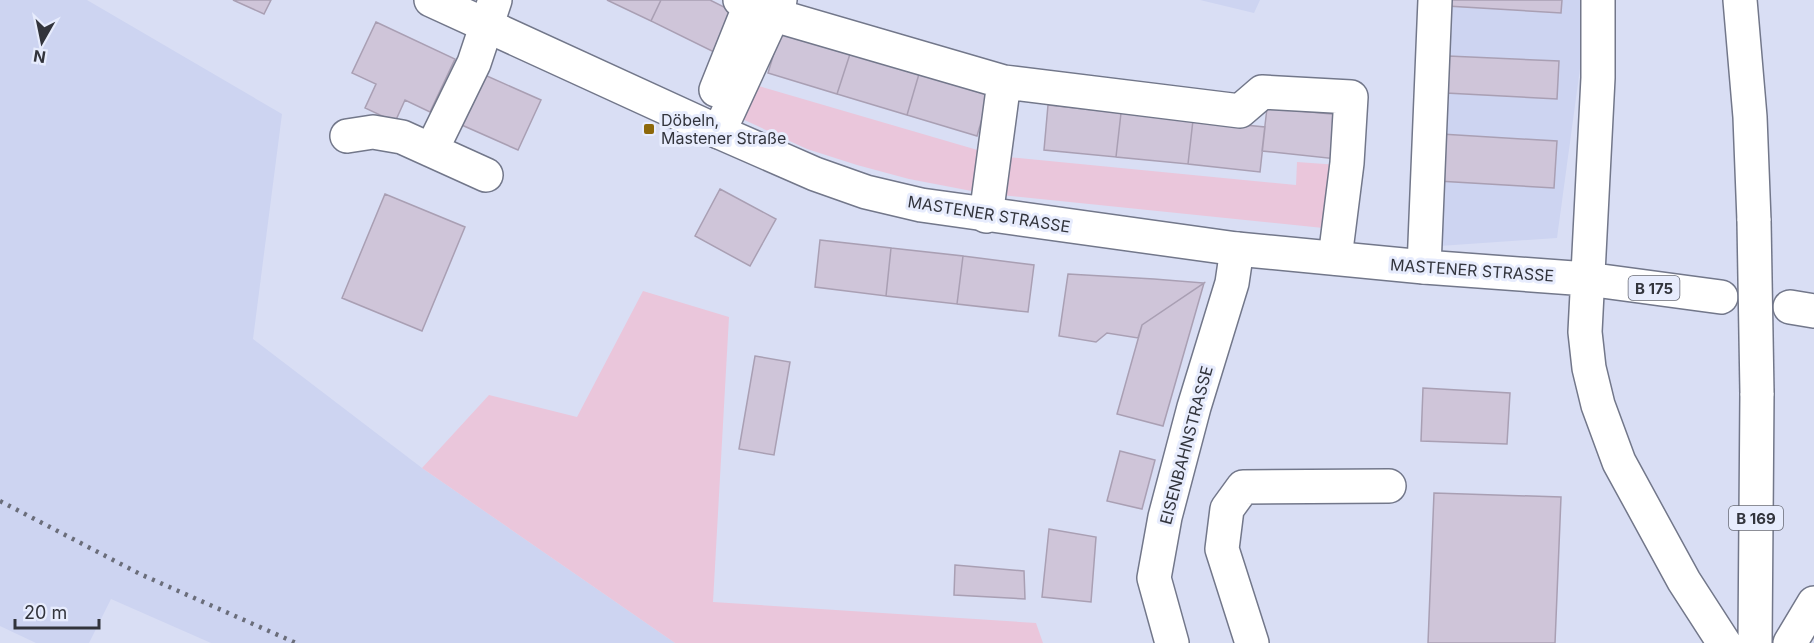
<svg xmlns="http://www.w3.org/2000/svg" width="1814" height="643" viewBox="0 0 1814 643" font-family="Inter,sans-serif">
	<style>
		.built { fill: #cdd4f1 }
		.green { fill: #eac6db }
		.building { fill: #cfc5d9; stroke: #a99fb3; stroke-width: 1.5 }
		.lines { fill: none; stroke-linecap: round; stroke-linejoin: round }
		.minor-casing { stroke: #72778a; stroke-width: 36 }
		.major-casing { stroke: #72778a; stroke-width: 36 }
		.minor { stroke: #fff; stroke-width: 33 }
		.major { stroke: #fff; stroke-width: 33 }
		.rail { stroke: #6a6d7a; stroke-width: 4.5; stroke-dasharray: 3 6; stroke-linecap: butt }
		.major-bridge-casing { stroke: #72778a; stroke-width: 36; stroke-linecap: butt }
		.major-bridge { stroke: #fff; stroke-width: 33 }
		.poi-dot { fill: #8d680a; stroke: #e7ecfd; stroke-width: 2 }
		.labels { text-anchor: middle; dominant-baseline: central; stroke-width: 6; stroke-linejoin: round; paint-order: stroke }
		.shield { fill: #e7ecfd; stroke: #686b76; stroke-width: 1.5 }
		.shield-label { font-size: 15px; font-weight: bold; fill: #32343c }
		.poi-label { font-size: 16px; fill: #32343c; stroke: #e7ecfd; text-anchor: start }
		.street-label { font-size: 16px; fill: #32343c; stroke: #e7ecfd }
	</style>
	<rect width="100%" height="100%" fill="#d9def4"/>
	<path class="built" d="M0 0H87L282 114 253 339 422 468 675 643H211L111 599 89 643H36L0 626Z
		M1200 0H1260L1254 13Z
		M1435 0H1582L1584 39 1557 238 1425 247Z"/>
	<path class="green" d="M752 84 998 156 1296 185 1297 162 1339 165 1333 229 982 193 909 179 857 165 807 149 738 117Z
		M643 291 729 317 713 602 1036 623 1043 643H675L422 468 489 395 577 417Z"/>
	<path class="building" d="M233 0H271L264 14Z
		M607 0H661L651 21Z
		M661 0H710L736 13 716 53 651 21Z
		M1448 0H1562L1561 13 1447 6Z
		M376 22 455 59 430 112 405 100 395 122 365 108 376 84 352 73Z
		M780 33 850 54 837 94 768 73Z
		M850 54 919 74 907 115 837 94Z
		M1448 56 1559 61 1557 99 1446 93Z
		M478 72 541 100 518 150 455 122Z
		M919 74 989 95 977 136 907 115Z
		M1048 105 1121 113 1116 157 1044 150Z
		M1267 108 1342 115 1337 159 1262 151Z
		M1121 113 1193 120 1188 164 1116 157Z
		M1193 120 1265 127 1260 172 1188 164Z
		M1441 134 1557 141 1554 188 1438 181Z
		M720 189 776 219 750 266 695 236Z
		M385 194 465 227 422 331 342 298Z
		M820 240 891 248 886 296 815 287Z
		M891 248 963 256 957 304 886 296Z
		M963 256 1034 265 1028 312 957 304Z
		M1068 274 1154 279 1204 283 1142 325 1138 338 1107 333 1096 342 1059 336Z
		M1204 283 1163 426 1117 414 1142 325Z
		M755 356 790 362 774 455 739 449Z
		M1423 388 1510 393 1507 444 1421 441Z
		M1120 451 1155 460 1142 509 1107 501Z
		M1434 493 1561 497 1555 643H1428Z
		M1049 529 1096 537 1091 602 1042 597Z
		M955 565 1024 571 1025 599 954 595Z"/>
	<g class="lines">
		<g class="minor-casing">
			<path id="minor" d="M774 15 1004 82
				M716 90 750 5 740 0
				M719 132 780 0
				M347 136 373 132 402 137 486 175
				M432 149 474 63 495 0
				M986 216 1004 82 1240 111 1262 92 1351 97 1347 163 1335 258
				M1424 267 1435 0
				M1172 643 1154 578 1165 517 1194 407 1232 283 1237 249
				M1252 643 1222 549 1227 509 1243 487 1389 486"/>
		</g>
		<g class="major-casing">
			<path id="major" d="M431 0 719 132 815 174 866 192 921 205 1237 249 1424 267 1587 279 1721 297
				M1598 0V78L1585 332 1589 368 1598 405 1619 462 1684 581 1724 643
				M1740 0 1750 117 1754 221
				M1790 307 1814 311
				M1755 643 1757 393
				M1790 643 1814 603"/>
		</g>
		<use href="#minor" class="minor"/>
		<use href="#major" class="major"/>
		<path class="rail" d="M0 501 140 574 296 643"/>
		<g class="major-bridge-casing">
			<path id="major-bridge" d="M1754 221 1757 393"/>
		</g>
		<use href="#major-bridge" class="major-bridge"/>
	</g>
	<rect class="poi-dot" x="643" y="123" width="12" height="12" rx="3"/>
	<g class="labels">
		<g class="shield">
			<rect x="1628.5" y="276" width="51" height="24" rx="4.5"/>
			<rect x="1729" y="506" width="54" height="24" rx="4.5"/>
		</g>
		<g class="shield-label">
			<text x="1654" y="288">B 175</text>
			<text x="1756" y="518">B 169</text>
		</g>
		<g class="poi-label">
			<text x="661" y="120">Döbeln,<tspan x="661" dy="18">Mastener Straße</tspan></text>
		</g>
		<g class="street-label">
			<text transform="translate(989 214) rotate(9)">MASTENER STRASSE</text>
			<text transform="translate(1472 270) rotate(4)">MASTENER STRASSE</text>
			<text transform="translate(1186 445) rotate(-75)">EISENBAHNSTRASSE</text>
		</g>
	</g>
	<g transform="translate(42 42) rotate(189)" stroke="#e7ecfd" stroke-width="4.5" paint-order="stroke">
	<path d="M0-4.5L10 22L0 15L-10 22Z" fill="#32343c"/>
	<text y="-9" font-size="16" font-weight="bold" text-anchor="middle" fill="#32343c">N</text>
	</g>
	<path d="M15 619v9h84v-9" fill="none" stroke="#32343c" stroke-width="3"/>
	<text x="24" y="619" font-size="18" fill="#32343c" stroke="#e7ecfd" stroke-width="4.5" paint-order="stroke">20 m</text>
</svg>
